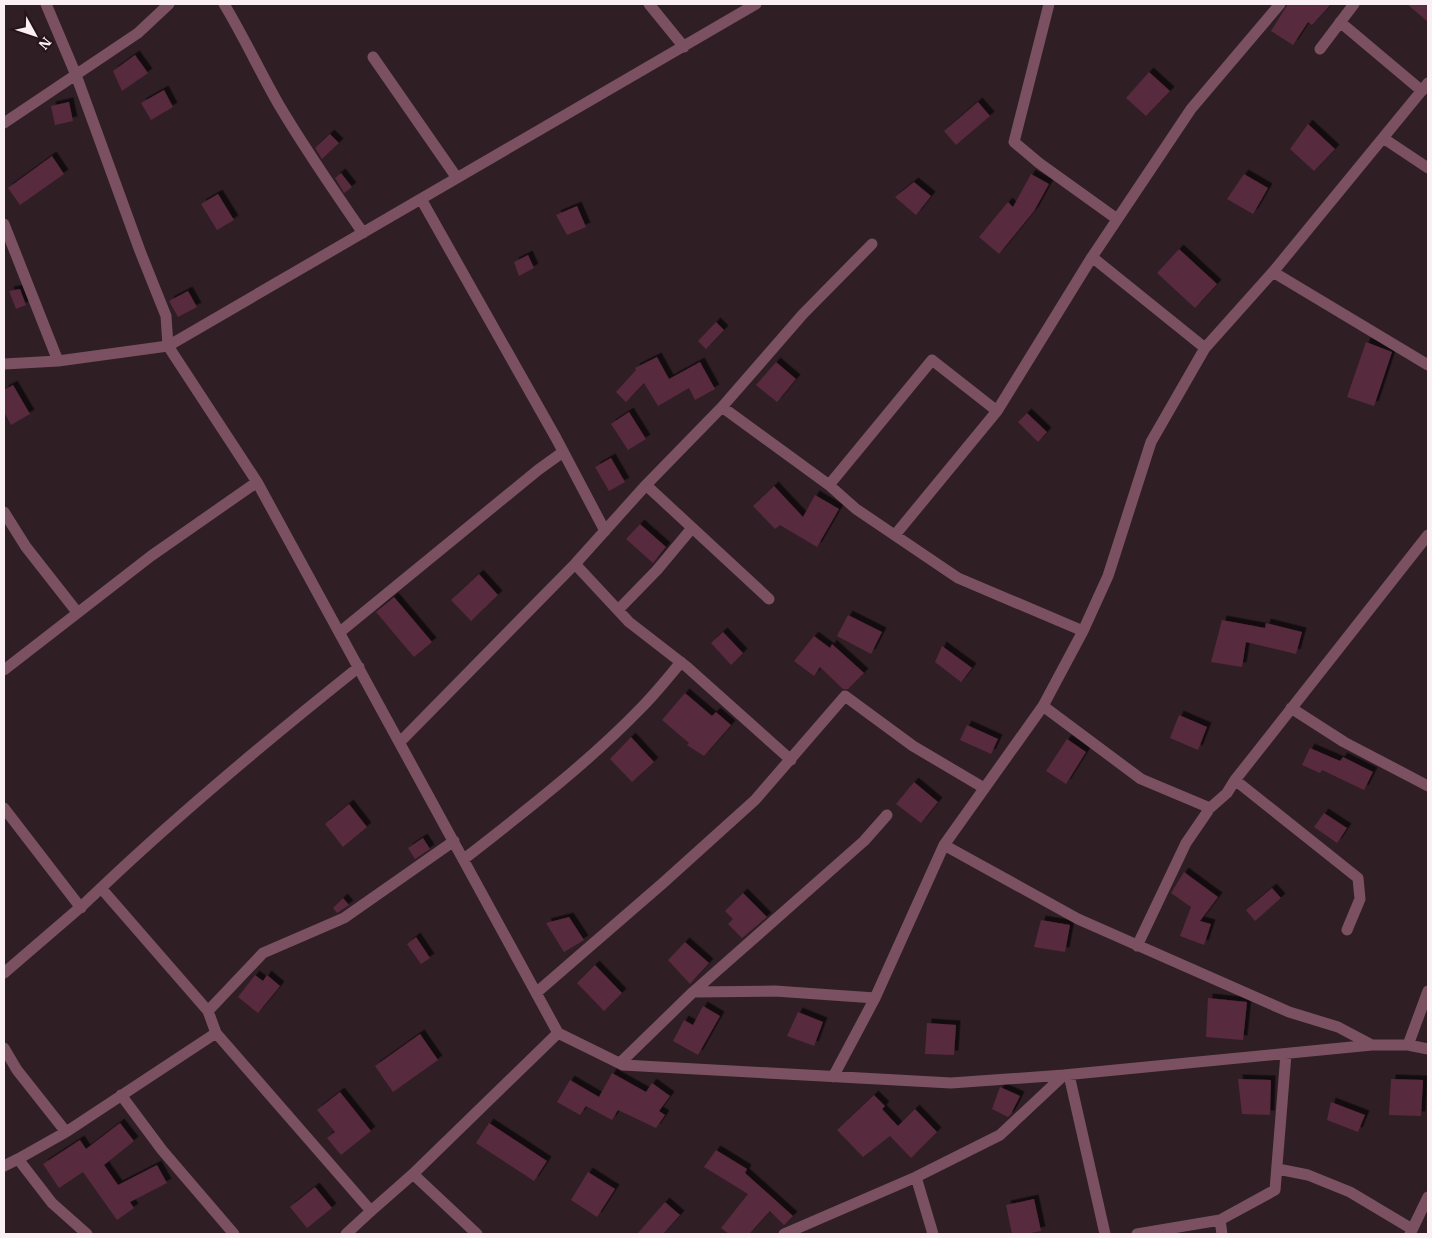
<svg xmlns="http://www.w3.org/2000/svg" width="1432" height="1238" viewBox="0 0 1432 1238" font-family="'IBM Plex Serif',serif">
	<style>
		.building { fill: #59293d; filter: url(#shadow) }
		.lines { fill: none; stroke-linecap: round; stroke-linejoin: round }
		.minor { stroke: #7b5161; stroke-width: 11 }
	</style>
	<defs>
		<filter id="shadow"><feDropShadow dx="4.5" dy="-4.5" stdDeviation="0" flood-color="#0009"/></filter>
	</defs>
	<rect width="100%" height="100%" fill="#2f1f25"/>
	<path class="building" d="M1288 4H1331L1312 25 1308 22 1293 45 1271 31Z
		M1407 4H1428V22Z
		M135 55 148 73 122 91 113 71Z
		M1149 72 1170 91 1146 116 1126 98Z
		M164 90 173 107 151 120 141 103Z
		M69 102 73 121 55 125 51 106Z
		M978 102 990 116 956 145 944 131Z
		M1308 124 1335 149 1314 171 1290 149Z
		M330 134 339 143 322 159 315 148Z
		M52 156 64 174 20 205 8 188Z
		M341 173 352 187 344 193 335 178Z
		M1031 174 1049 184 1034 211 999 254 979 237 1008 202 1013 207Z
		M1244 174 1268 188 1253 214 1227 199Z
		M914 182 931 196 916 215 895 197Z
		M218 194 234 220 217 230 201 204Z
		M577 206 586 227 567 235 556 215Z
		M1179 249 1217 284 1195 308 1157 273Z
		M528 255 534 268 519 276 514 262Z
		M20 289 26 305 16 309 9 291Z
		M188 291 197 307 178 317 169 301Z
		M716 322 724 330 706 349 698 341Z
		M1366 342 1392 352 1374 406 1347 397Z
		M657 357 669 379 700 362 715 389 695 400 689 388 658 406 644 383 626 402 616 392 636 370 635 368Z
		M776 362 796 379 777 402 756 385Z
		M13 385 30 414 11 425 4 412V390Z
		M629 412 646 439 628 450 611 424Z
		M1027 413 1047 432 1038 442 1018 422Z
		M611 458 625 482 609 491 595 467Z
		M774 486 803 517 815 495 839 509 817 547 780 525 775 529 753 506Z
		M640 524 666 547 653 563 626 539Z
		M479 574 498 595 471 621 451 600Z
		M394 597 432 642 414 657 376 612Z
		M848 615 882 632 871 654 837 636Z
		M1222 620 1265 628 1266 623 1302 632 1296 654 1246 642 1242 667 1211 662Z
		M723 632 743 653 731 665 711 643Z
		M814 636 830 648 832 644 864 673 848 689H843L820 667 814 676 794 661Z
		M942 646 972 668 961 682 935 662Z
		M685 693 712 716 716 712 731 725 704 756 687 745 689 743 662 720Z
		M1179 715 1207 727 1198 750 1170 738Z
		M967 725 998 739 991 754 960 740Z
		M631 737 654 762 632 782 610 759Z
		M1067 739 1086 752 1066 784 1046 771Z
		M1310 748 1340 761 1343 757 1373 772 1364 790 1322 770 1320 773 1302 765Z
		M914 782 938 802 921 823 896 804Z
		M349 804 367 827 343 847 325 824Z
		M1324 813 1347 828 1337 843 1314 827Z
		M423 838 430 849 415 859 408 848Z
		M1184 872 1218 897 1200 921 1211 924 1204 945 1180 936 1191 907 1171 893Z
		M1272 888 1281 898 1255 921 1246 910Z
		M743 893 767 917 742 938 728 924 733 919 725 911Z
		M343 898 349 905 337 913 333 908Z
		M569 917 584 940 564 952 546 923Z
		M1041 920 1070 925 1065 952 1034 947Z
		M416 937 430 958 421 964 407 944Z
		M685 942 709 963 690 984 668 960Z
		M595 965 622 993 604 1011 577 983Z
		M255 975 263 981 267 975 280 986 258 1013 238 997Z
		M1208 998 1247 1002 1243 1040 1206 1037Z
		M703 1006 720 1016 698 1055 673 1041 684 1020 693 1025Z
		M798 1012 823 1022 814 1046 787 1036Z
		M927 1023 956 1025 954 1055 925 1054Z
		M420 1034 438 1060 393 1092 375 1066Z
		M612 1073 646 1092 652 1083 670 1096 659 1111 665 1115 656 1128 618 1110 612 1120 586 1106 580 1115 557 1102 570 1080 599 1097Z
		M1238 1079 1271 1080 1270 1115 1242 1114Z
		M1391 1079 1423 1080 1421 1116 1389 1115Z
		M1000 1087 1020 1096 1011 1114 1008 1117 992 1109Z
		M340 1092 371 1131 341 1155 327 1138 335 1132 317 1110Z
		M874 1095 885 1106 882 1109 898 1126 915 1109 937 1132 911 1158 890 1136 863 1157 837 1130Z
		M1331 1102 1365 1115 1358 1132 1327 1120Z
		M120 1123 134 1141 104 1165 118 1185 157 1165 167 1183 130 1202 134 1208 117 1220 83 1172 59 1188 43 1164 80 1140 86 1149Z
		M489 1123 547 1161 534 1181 476 1143Z
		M716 1150 747 1169 745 1173 793 1216 784 1225 770 1211 749 1234H729L721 1228 748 1194 704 1167Z
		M588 1172 615 1189 597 1217 571 1200Z
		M315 1187 332 1208 307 1228 290 1207Z
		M1034 1199 1041 1231 1025 1234H1012L1006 1205Z
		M665 1202 680 1215 663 1234H637Z"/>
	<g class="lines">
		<path class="minor" d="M46 4 76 75 140 251 166 316 168 346 257 482 558 1033 623 1065 951 1083 1064 1075 1372 1045H1408L1428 1049
			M224 4C244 37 260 72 279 105 305 149 334 191 363 233
			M649 4 684 47
			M1049 4 1014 142 1039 163 1117 219
			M1340 22 1422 91
			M1320 49 1354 4
			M373 57 457 178
			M4 123 138 33 169 4
			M1383 138 1428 168
			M421 199 556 438 605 531
			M4 224 58 361
			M1092 257 1205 348
			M1273 272 1428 365
			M4 364 58 361 168 346 756 4
			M722 407 829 485 856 509 958 578 1083 631
			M646 485 769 599
			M829 485 932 360 997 411
			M4 512 26 547 77 612
			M895 535 997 411 1092 257 1191 109 1280 4
			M575 564 629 622 687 667 791 760
			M618 610 657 570 692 528
			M340 632 538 470 563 452
			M4 670 151 556 257 482
			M1043 706 1141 779 1210 808
			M1291 708 1344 742 1428 786
			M400 742 575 564 646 485 722 407 803 314 872 244
			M1235 780 1358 878 1360 899 1347 930
			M4 808 81 908
			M944 845 1078 919 1289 1012 1338 1027 1372 1045
			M464 859C523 813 589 762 641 708 655 694 668 678 681 662
			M101 888C183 810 270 738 359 667
			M1137 946 1186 843 1210 808 1227 793 1235 780 1428 535
			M4 973 83 905 101 888 208 1011 216 1033 371 1211
			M693 992 775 991 875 998
			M536 993 663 883 755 800 845 696 913 746 984 788
			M208 1011 263 953 344 918 454 841
			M1408 1045 1428 991
			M4 1048 17 1070 66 1132
			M620 1063 693 992 864 841 887 815
			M1069 1075 1105 1234
			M833 1077 875 998 944 845 1043 706 1083 631 1108 576 1151 442 1205 348 1273 272 1428 83
			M121 1095 162 1150 234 1234
			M18 1159 52 1203 87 1234
			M4 1166 18 1159 66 1132 216 1033
			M1278 1169 1308 1175 1350 1192 1412 1229
			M413 1174 477 1234
			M916 1177 933 1234
			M1220 1220 1222 1234
			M346 1234 371 1211 413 1174 558 1033
			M784 1234 916 1177 1000 1135 1064 1075
			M1137 1234 1220 1220 1275 1190 1286 1054
			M1410 1234 1428 1197"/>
	</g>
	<rect width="1432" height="1238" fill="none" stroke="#faeff3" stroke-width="10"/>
	<g transform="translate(35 35) rotate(130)" stroke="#25151b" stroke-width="4" paint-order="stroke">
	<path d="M0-4L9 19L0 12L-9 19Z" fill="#faeff3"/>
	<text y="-8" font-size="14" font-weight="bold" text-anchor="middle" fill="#faeff3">N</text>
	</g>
</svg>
